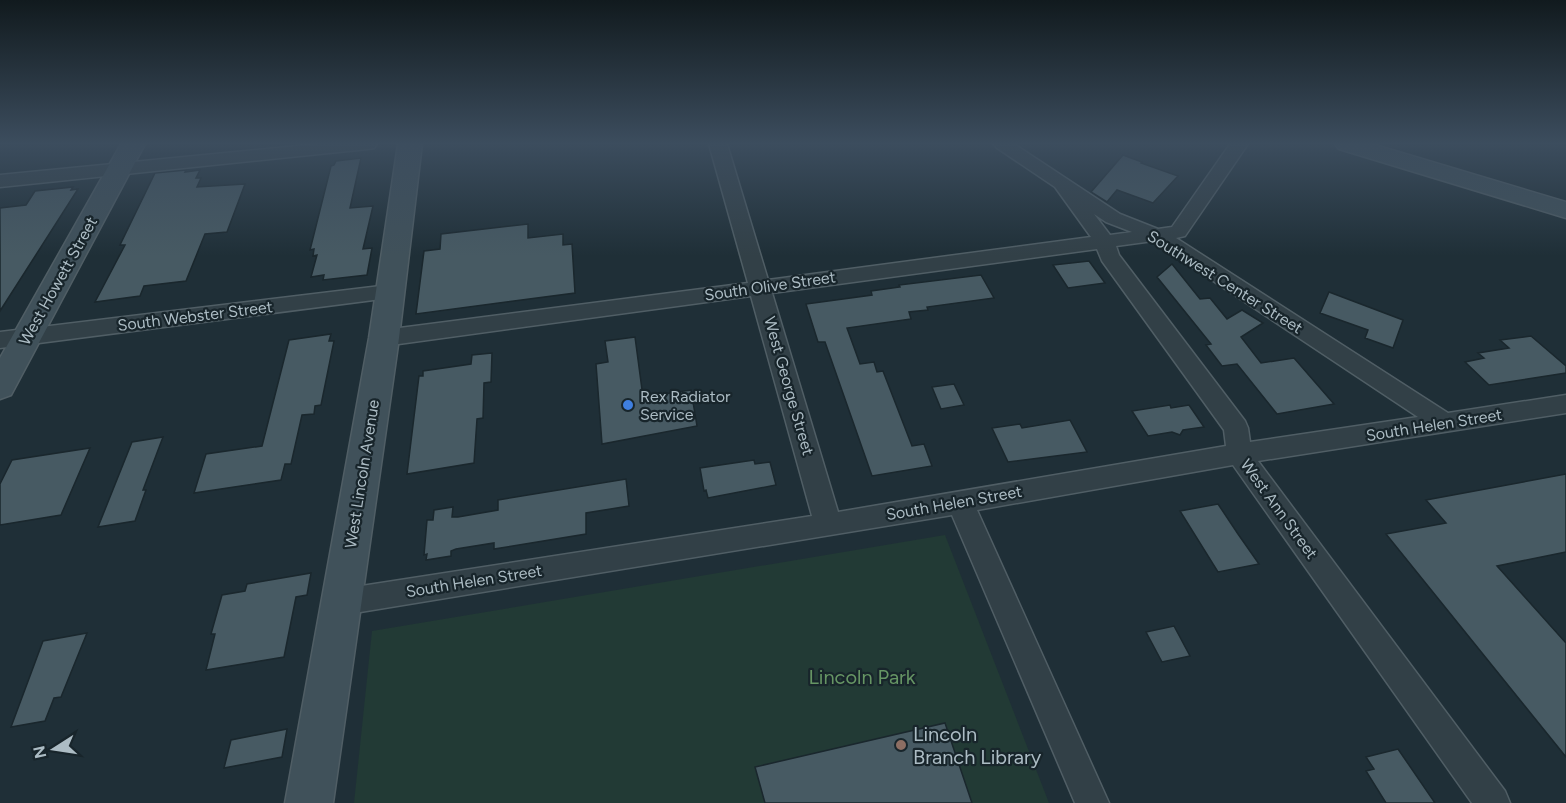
<svg xmlns="http://www.w3.org/2000/svg" width="1566" height="803" viewBox="0 0 1566 803" font-family="Figtree,sans-serif">
	<style>
		.green { fill: #223a35 }
		.building { fill: #475a63; stroke: #1a272d; stroke-width: 1.5 }
		.lines { fill: none; stroke-linecap: round; stroke-linejoin: round }
		.street-casing { stroke: #505e65; stroke-width: 3 }
		.secondary-casing { stroke: #505e65; stroke-width: 3 }
		.street { fill: #324047; fill-rule: evenodd }
		.secondary { fill: #40515a; fill-rule: evenodd }
		.shop-dot { fill: #3f7fe0; stroke: #18252b; stroke-width: 2 }
		.education-dot { fill: #8d6e63; stroke: #18252b; stroke-width: 2 }
		.labels { text-anchor: middle; dominant-baseline: central; stroke-width: 4.5; stroke-linejoin: round; paint-order: stroke }
		.street-label { font-size: 16px; fill: #acbcc4; stroke: #18252b }
		.poi-label { font-size: 16px; fill: #acbcc4; stroke: #18252b; text-anchor: start }
		.near-park-label { font-size: 20px; fill: #669564; stroke: #18252b }
		.near-poi-label { font-size: 20px; fill: #acbcc4; stroke: #18252b; text-anchor: start }
	</style>
	<rect width="100%" height="100%" fill="#1f2f37"/>
	<path class="green" d="M945 535 1049 803H354L372 631Z"/>
	<path class="building" d="M1123 155 1142 162 1141 163 1178 176 1153 203 1117 190 1107 202 1091 192Z
		M361 158 350 208 373 206 363 249 372 248 367 275 323 280 324 275 311 277 317 255 313 256 314 249 310 250 331 166 334 165 336 161Z
		M186 170 185 172 200 170 196 178H201L197 187 245 184 227 232 205 234 186 281 144 286 140 296 95 302 125 245H120L155 173Z
		M73 187 71 190 78 189 0 311V208L26 205 35 191Z
		M528 224V238L563 234V245L572 244 575 293 416 314 424 251 440 249 441 234Z
		M1089 261 1105 283 1068 288 1053 265Z
		M1172 264 1200 299 1210 298 1227 319 1242 310 1263 323 1241 337 1261 363 1294 358 1334 404 1277 414 1237 364 1222 366 1206 345 1211 344 1157 277Z
		M981 275 994 298 927 307 928 310 909 312 911 319 847 328 860 364 874 362 877 372 883 371 912 446 924 444 932 466 872 476 825 342H818L806 304 872 295 871 291 900 287 899 285Z
		M1329 292 1403 320 1393 348 1365 338 1368 330 1320 313Z
		M331 334 329 341H334L321 405 315 406 314 414 302 415 291 464H285L281 480 194 493 206 454 262 446 289 340Z
		M1531 336 1566 366V373L1489 385 1465 362 1484 358 1478 353 1509 348 1500 340Z
		M635 337 643 397 691 390 697 426 602 444 596 364 608 362 605 341Z
		M492 353 491 382 484 383 483 418 477 419 474 463 407 474 419 376H423V371L471 364 472 355Z
		M954 384 964 405 941 409 932 387Z
		M1170 405 1171 408 1189 405 1204 427 1183 430 1180 435 1172 432 1148 436 1132 411Z
		M1070 420 1087 452 1008 462 992 428 1020 424 1022 428Z
		M163 437 143 490H146L135 521 98 527 132 442Z
		M90 448 61 515 0 525V484L12 460Z
		M754 460 755 464 770 462 776 485 708 498 706 490 704 491 700 468Z
		M1566 474V552L1497 566 1566 643V757L1386 534 1446 523 1426 500Z
		M626 479 629 506 586 513V534L494 549V543L456 549 451 551V556L426 560 427 554 424 555 427 520H433L434 510 453 507 452 517H458L498 510V500Z
		M1218 504 1238 534 1259 564 1218 572 1180 511Z
		M311 573 307 595 296 597 284 657 206 670 215 634H211L222 595 245 591 247 584Z
		M1174 626 1190 656 1162 662 1146 632Z
		M87 633 61 697 54 698 45 721 11 727 43 641Z
		M945 723 972 803H765L755 767Z
		M287 729 282 757 224 768 231 740Z
		M1398 749 1435 803H1386L1366 771 1374 769 1366 757Z"/>
	<g class="lines">
		<g class="street-casing">
			<path id="street" d="M318 144H377L374 148 368 149 0 187V175Z
				M709 144H727L768 280 1091 237 1055 187 997 148 994 144H1014L1120 214 1158 229 1172 227 1230 144H1248L1185 236 1176 238 1448 413 1566 395V413L1258 461 1505 791 1510 803H1472L1233 465 977 510 1109 803H1075L952 515 342 615 332 611 327 602 332 593 342 589 812 516 751 296 384 346 376 343 373 338 376 333 384 330 748 283ZM1094 214 1106 222 1132 232 1110 235ZM1153 241 1418 417 1250 442 1248 428 1245 421 1119 255 1116 246ZM1097 249 1102 261 1224 430 1226 446 838 512 772 293Z
				M389 285 397 287 400 292 397 297 0 348V332Z"/>
		</g>
		<g class="secondary-casing">
			<path id="secondary" d="M121 144H145L11 395 0 399V358Z
				M398 144H422L399 338 333 803H285L369 338Z
				M1335 144H1372L1566 202V218L1339 149Z"/>
		</g>
		<use href="#street" class="street"/>
		<use href="#secondary" class="secondary"/>
	</g>
	<linearGradient id="sky" x2="0" y2="1"><stop stop-color="#111a1e"/><stop offset="0.56" stop-color="#3c4d5e"/><stop offset="1" stop-color="#3c4d5e" stop-opacity="0"/></linearGradient>
	<rect width="1566" height="256" fill="url(#sky)"/>
	<circle class="shop-dot" cx="628" cy="405" r="6"/>
	<circle class="education-dot" cx="901" cy="745" r="6"/>
	<g class="labels">
		<g class="street-label">
			<text transform="translate(58 281) rotate(-61)">West Howett Street</text>
			<text transform="translate(1225 282) rotate(32)">Southwest Center Street</text>
			<text transform="translate(770 286) rotate(-8)">South Olive Street</text>
			<text transform="translate(195 316) rotate(-7)">South Webster Street</text>
			<text transform="translate(789 386) rotate(74)">West George Street</text>
			<text transform="translate(1434 425) rotate(-9)">South Helen Street</text>
			<text transform="translate(362 474) rotate(-81)">West Lincoln Avenue</text>
			<text transform="translate(954 503) rotate(-10)">South Helen Street</text>
			<text transform="translate(1279 509) rotate(54)">West Ann Street</text>
			<text transform="translate(474 581) rotate(-9)">South Helen Street</text>
		</g>
		<g class="poi-label">
			<text x="640" y="396">Rex Radiator<tspan x="640" dy="18">Service</tspan></text>
		</g>
		<g class="near-park-label">
			<text x="862" y="677">Lincoln Park</text>
		</g>
		<g class="near-poi-label">
			<text x="913" y="734">Lincoln<tspan x="913" dy="23">Branch Library</tspan></text>
		</g>
	</g>
	<g transform="translate(54 749) rotate(258)" stroke="#18252b" stroke-width="4.5" paint-order="stroke">
	<path d="M0-4.5L10 22L0 15L-10 22Z" fill="#acbcc4"/>
	<text y="-9" font-size="16" font-weight="bold" text-anchor="middle" fill="#acbcc4">N</text>
	</g>
</svg>
